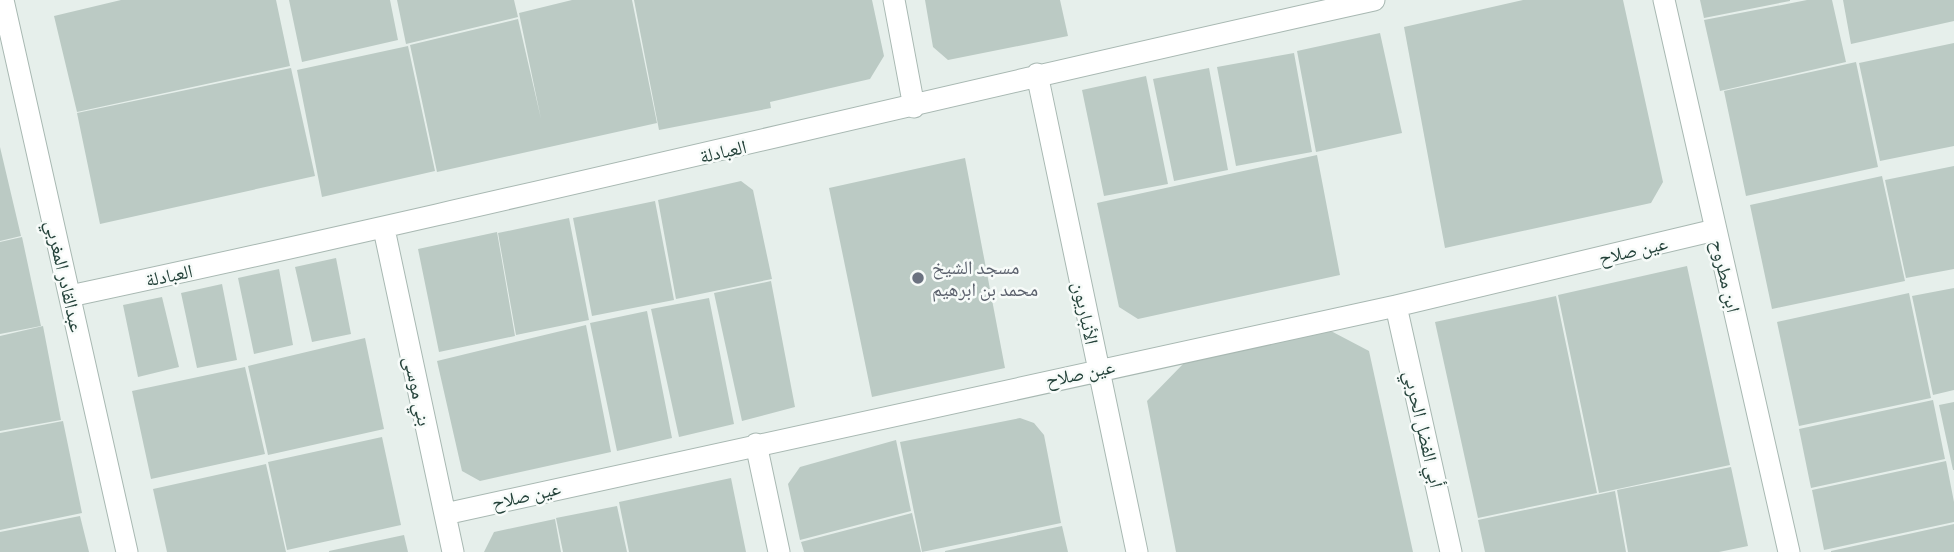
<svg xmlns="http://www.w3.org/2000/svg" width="1954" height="552" viewBox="0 0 1954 552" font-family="Manrope,'Noto Naskh Arabic',sans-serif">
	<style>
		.building { fill: #bbcac4 }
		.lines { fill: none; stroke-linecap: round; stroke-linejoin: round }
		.minor-casing { stroke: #a8b8b2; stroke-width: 23 }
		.minor { stroke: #fff; stroke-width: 21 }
		.worship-dot { fill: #6b7280; stroke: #f7fbf9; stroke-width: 2.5 }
		.labels { text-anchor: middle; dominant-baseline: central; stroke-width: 5; stroke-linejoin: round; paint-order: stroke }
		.street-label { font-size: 19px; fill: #24423a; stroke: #f7fbf9 }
		.worship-label { font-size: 19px; fill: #5b616d; stroke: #f7fbf9; text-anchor: start }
	</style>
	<rect width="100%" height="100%" fill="#e6efeb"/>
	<path class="building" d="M121 0H276L290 66 77 112 54 16Z
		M289 0H390L398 40 302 62Z
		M397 0H514L518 17 406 44Z
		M572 0H632L657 123 437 172 410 45 518 19 541 119 519 13Z
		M634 0H872L884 56 870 79 770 102 771 108 659 130Z
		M925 0H1060L1068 36 948 60 933 47Z
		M1523 0H1623L1663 182 1651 203 1445 248 1404 27Z
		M1700 0H1790V1L1704 18Z
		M1807 0H1832L1846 62 1720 91 1704 20Z
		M1843 0H1954V21L1851 44Z
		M1380 33 1402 133 1316 152 1297 51Z
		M1954 43V146L1880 161 1859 63Z
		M408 46 435 171 322 197 297 70Z
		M1294 53 1312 152 1236 166 1217 67Z
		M1856 62 1878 167 1746 196 1724 91Z
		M291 68 315 176 100 224 77 113Z
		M1209 68 1228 170 1174 181 1153 79Z
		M1146 76 1168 184 1104 196 1082 90Z
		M0 147 21 236 0 241Z
		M1317 155 1340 275 1138 319 1119 307 1097 203Z
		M965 158 1005 368 872 397 829 188Z
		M1954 166V269L1906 278 1885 180Z
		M1882 176 1905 281 1772 309 1750 205Z
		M741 181 753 190 772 279 676 299 658 200Z
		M655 201 674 300 592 316 573 218Z
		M569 218 589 320 516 335 498 233Z
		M497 232 515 336 439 352 418 249Z
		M22 237 41 326 0 334V242Z
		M336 258 351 334 312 342 295 267Z
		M1687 266 1730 465 1599 493 1558 295Z
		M279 269 293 345 254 354 238 278Z
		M771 281 795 407 742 421 714 293Z
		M222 284 237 360 197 368 181 293Z
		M1954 288V390L1933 395 1912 296Z
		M1909 293 1931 398 1799 426 1777 322Z
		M1556 296 1597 493 1478 518 1435 322Z
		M162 297 179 367 138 377 123 305Z
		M709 298 734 424 679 437 651 309Z
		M647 311 672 438 617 451 590 323Z
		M586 325 611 452 480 481 462 471 437 361Z
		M43 326 61 420 0 431V336Z
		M1329 330 1369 351 1413 552H1176L1147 401 1184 363Z
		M365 338 384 429 268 455 248 366Z
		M245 367 265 454 151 479 132 391Z
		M1933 400 1945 459 1811 488 1799 429Z
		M1954 402V470H1953L1939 405Z
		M1020 418 1034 423 1044 435 1061 523 922 552 900 442Z
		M63 421 82 513 0 530V433Z
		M382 437 401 525 287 550 268 462Z
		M896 440 911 511 800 540 788 484 800 467Z
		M1946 461 1954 502V522L1824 550 1812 490Z
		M266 464 286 552H167L153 489Z
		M1731 467 1748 546 1719 552H1628L1617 490Z
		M731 478 746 552H629L619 502Z
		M1615 491 1626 552H1485L1478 520Z
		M617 506 627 552H563L556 518Z
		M912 513 921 552H804L801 542Z
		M80 516 89 552H0V532Z
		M555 519 561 552H484L494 532Z
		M1954 524V552H1831V551Z
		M1062 526 1068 552H945V551Z
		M404 535 408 552H329V551Z"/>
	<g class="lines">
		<g class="minor-casing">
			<path id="minor" d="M3 0 127 552
				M894 0 914 107
				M1664 0 1789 552
				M1037 74 1137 552
				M384 229 453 552
				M70 296C506 203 939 96 1374 0
				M1396 306 1451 552
				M756 444 779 552
				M445 514 1396 306 1715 230"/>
		</g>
		<use href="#minor" class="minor"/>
	</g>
	<circle class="worship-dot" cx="918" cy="278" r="7"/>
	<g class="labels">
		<g class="street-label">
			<text transform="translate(723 151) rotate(-13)">العبادلة</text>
			<text transform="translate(1633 250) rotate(-13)">عين صلاح</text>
			<text transform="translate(169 275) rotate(-12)">العبادلة</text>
			<text transform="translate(65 276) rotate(77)">عبدالقادر المغربي</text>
			<text transform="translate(1726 276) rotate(77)">ابن مطروح</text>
			<text transform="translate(1086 313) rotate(78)">الأنباريون</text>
			<text transform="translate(1080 373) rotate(-12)">عين صلاح</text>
			<text transform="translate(418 391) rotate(78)">بني موسى</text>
			<text transform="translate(1424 429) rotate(77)">أبي الفضل الحربي</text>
			<text transform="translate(526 495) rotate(-13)">عين صلاح</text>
		</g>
		<g class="worship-label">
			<text x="932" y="267">مسجد الشيخ<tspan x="932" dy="22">محمد بن ابرهيم</tspan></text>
		</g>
	</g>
</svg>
